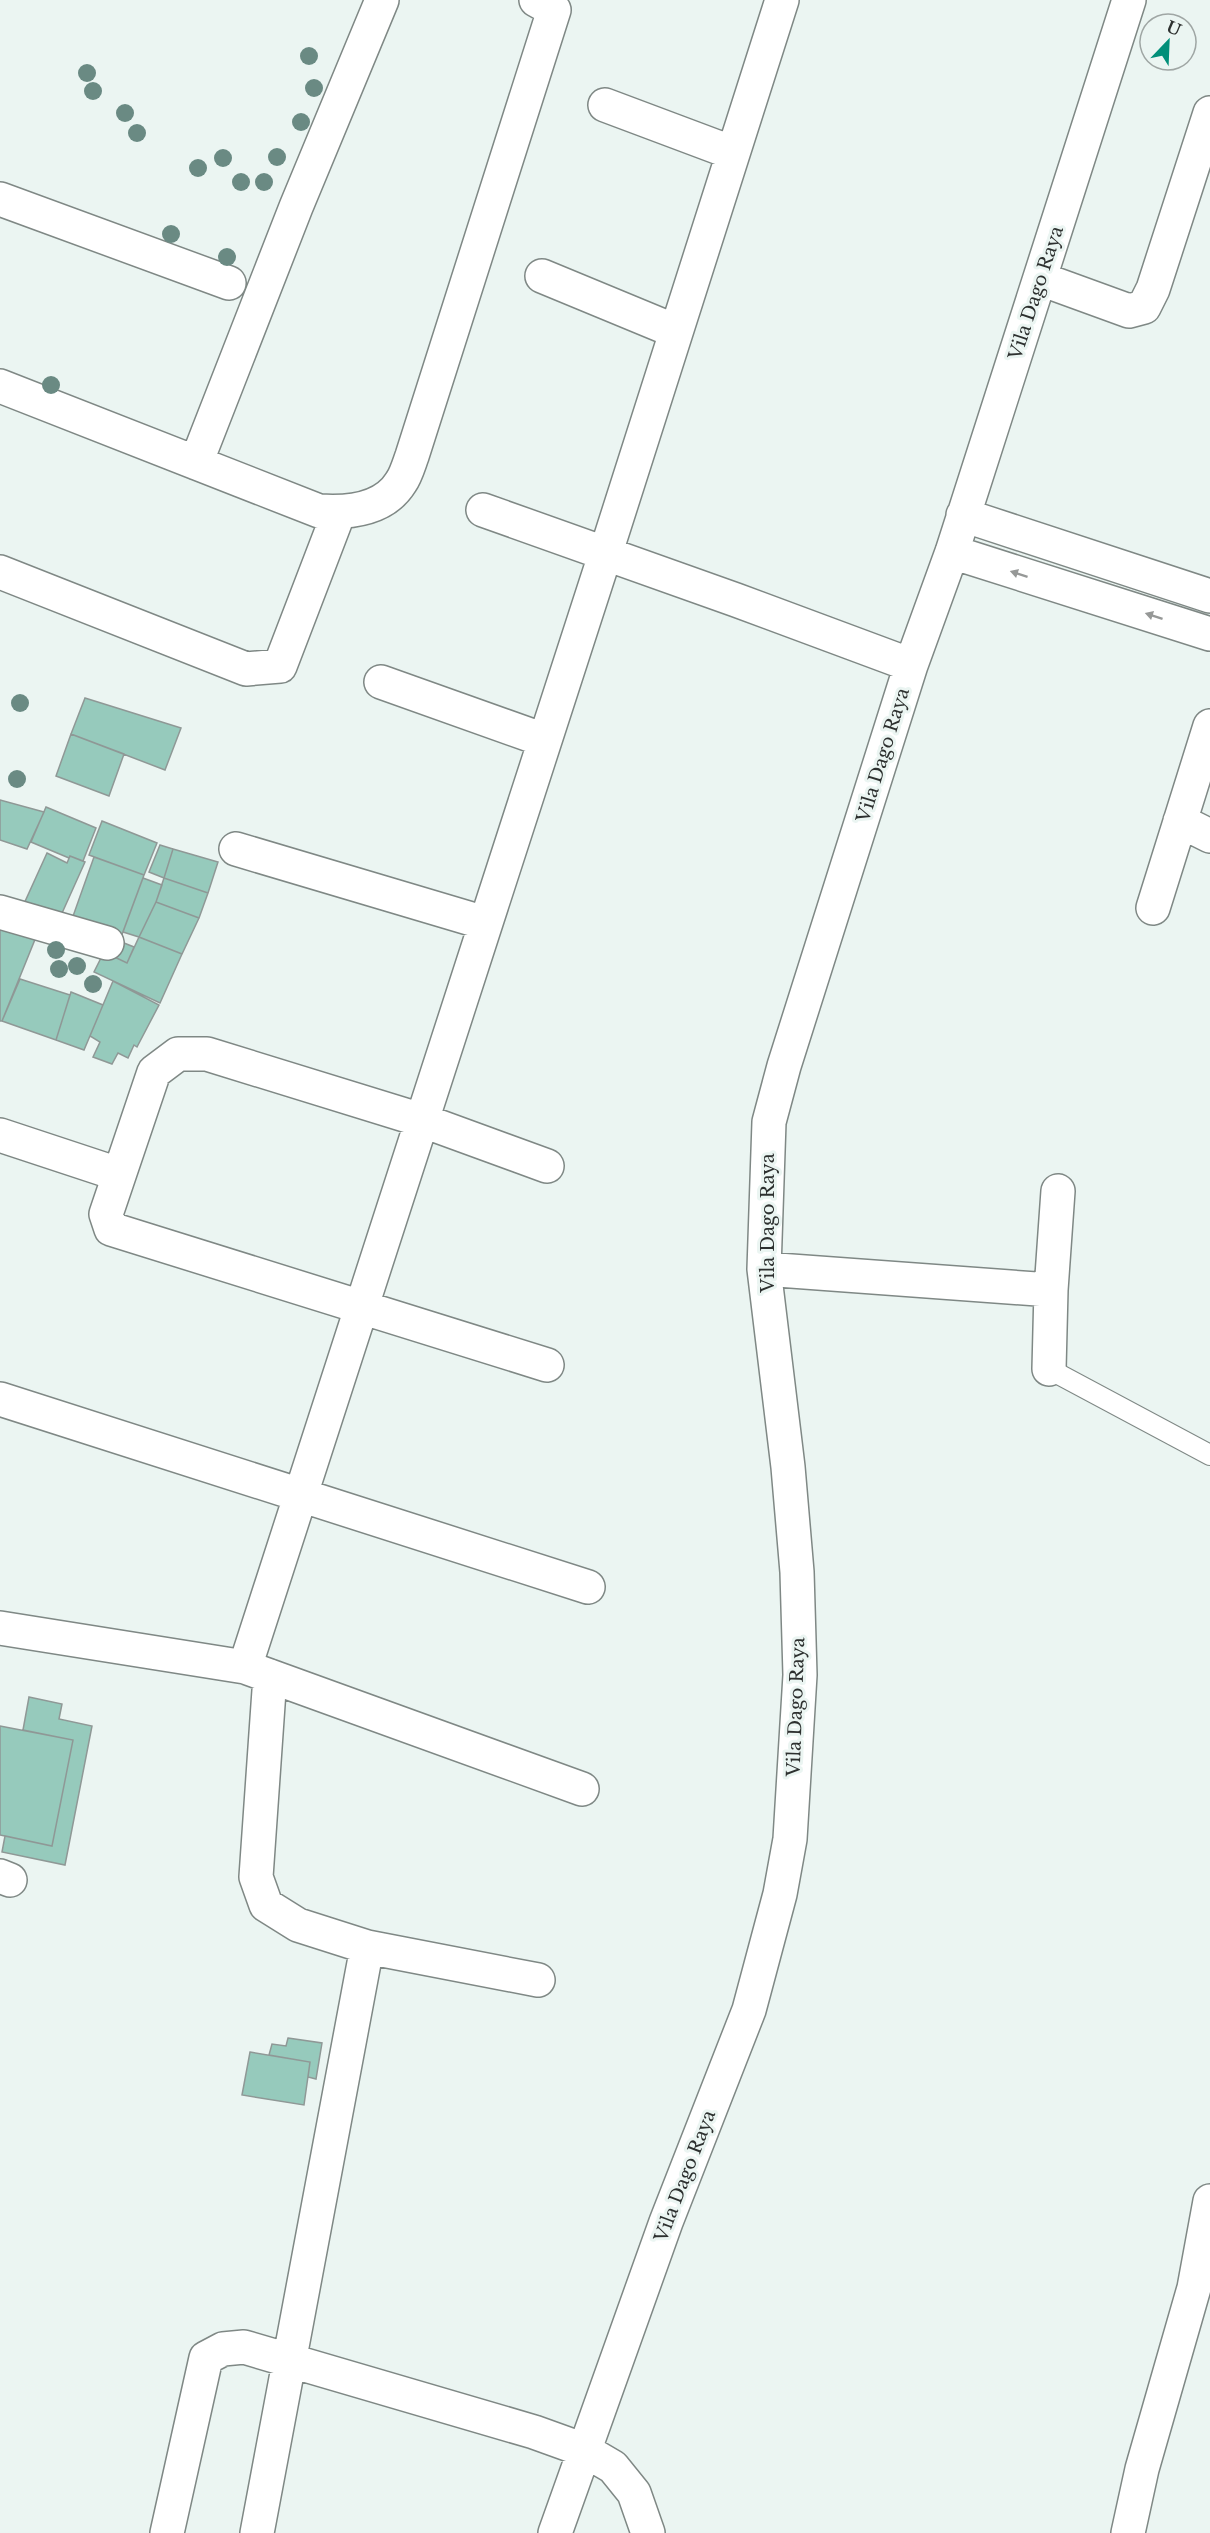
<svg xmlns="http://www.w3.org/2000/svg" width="1210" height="2533" viewBox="0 0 1210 2533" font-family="'Libre Baskerville',serif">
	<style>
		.building { fill: #96cabc; stroke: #8f9896; stroke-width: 1.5 }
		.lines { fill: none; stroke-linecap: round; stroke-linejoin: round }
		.service-casing { stroke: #7f8885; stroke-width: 22 }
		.minor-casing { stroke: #7f8885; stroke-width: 36 }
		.service { stroke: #fff; stroke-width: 20 }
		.minor { stroke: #fff; stroke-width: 33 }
		.tree { fill: #6a8a83 }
		.oneway { fill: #969897 }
		.labels { text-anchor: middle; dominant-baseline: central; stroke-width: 6; stroke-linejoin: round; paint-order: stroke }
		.street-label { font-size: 18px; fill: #2d302f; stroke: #ebf5f2 }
	</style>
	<rect width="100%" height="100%" fill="#ebf5f2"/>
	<path class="building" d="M85 698 181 728 165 770 71 734Z
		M71 734 124 754 109 796 56 776Z
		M0 800 44 812 27 849 0 840Z
		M46 807 96 828 83 861 70 856 69 858 31 842Z
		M102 821 157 843 144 875 89 855Z
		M160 845 173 849 164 878 149 872Z
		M173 849 218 862 208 893 164 878Z
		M47 853 67 863 70 856 85 862 58 922 23 906Z
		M94 857 144 875 121 937 72 919Z
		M143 878 162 885 156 902 139 937 123 932Z
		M164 878 208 893 199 918 156 902Z
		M156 902 199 918 182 954 139 937Z
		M0 927 38 932 2 1021H0Z
		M139 937 182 954 160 1003 94 972 104 952 127 963Z
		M124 943 134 947 127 963 104 952 120 949Z
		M20 979 70 995 56 1040 2 1021Z
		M113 981 159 1005 137 1047 134 1045 128 1058 118 1053 112 1064 93 1057 100 1042 90 1036Z
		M71 992 103 1005 84 1050 56 1040Z
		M29 1697 62 1704 59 1719 92 1726 65 1865 2 1852 5 1836 52 1846 73 1740 23 1730Z
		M0 1726 73 1740 52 1846 0 1835Z
		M288 2038 322 2043 316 2079 308 2077 310 2062 269 2055 272 2044 286 2046Z
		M250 2052 310 2062 304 2105 242 2095Z"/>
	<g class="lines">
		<g class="service-casing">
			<path id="service" d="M1049 1369 1210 1455"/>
		</g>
		<g class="minor-casing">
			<path id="minor" d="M605 105 733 153
				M0 199 229 283
				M542 276 675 331
				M1041 279 1129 311 1144 307 1153 289 1210 113
				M0 386 319 511C348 513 384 510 401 482 406 475 409 464 412 456L554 10 536 0
				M196 463 296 207 382 0
				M483 510 736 600 911 665
				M963 515 1210 596
				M952 552 1210 634
				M0 572 246 669 280 666 339 512
				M381 682 544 740
				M1180 821 1210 836
				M236 849 485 923
				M1153 908 1210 726
				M0 912 107 943
				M0 1135 118 1174
				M547 1166 421 1120 207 1054H178L154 1072 106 1214 111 1229 547 1365
				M764 1269 1051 1290
				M1049 1369 1051 1290 1058 1191
				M0 1399 588 1587
				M0 1628 245 1667 582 1789
				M245 1667 606 552 782 0
				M270 1676 256 1877 266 1905 298 1925 367 1947 538 1980
				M0 1876 10 1880
				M167 2533 206 2358 223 2349 244 2347 534 2432 584 2450 613 2467 634 2493 648 2533
				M257 2533 367 1947
				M555 2533 666 2222 749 2010 780 1894 790 1839 800 1675 797 1572 788 1467 764 1269 769 1122 784 1066 911 665 952 552 1129 0
				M1128 2533 1142 2469 1194 2288 1210 2201"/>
		</g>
		<use href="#service" class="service"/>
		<use href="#minor" class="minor"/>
	</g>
	<g class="tree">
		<circle cx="309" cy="56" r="9"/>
		<circle cx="87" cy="73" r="9"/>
		<circle cx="314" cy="88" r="9"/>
		<circle cx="93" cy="91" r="9"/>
		<circle cx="125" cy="113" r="9"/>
		<circle cx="301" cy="122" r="9"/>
		<circle cx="137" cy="133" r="9"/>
		<circle cx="277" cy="157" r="9"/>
		<circle cx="223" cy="158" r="9"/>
		<circle cx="198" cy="168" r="9"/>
		<circle cx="241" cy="182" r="9"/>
		<circle cx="264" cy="182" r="9"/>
		<circle cx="171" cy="234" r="9"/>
		<circle cx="227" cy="257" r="9"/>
		<circle cx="51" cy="385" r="9"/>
		<circle cx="20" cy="703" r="9"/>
		<circle cx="17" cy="779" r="9"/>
		<circle cx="56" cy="950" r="9"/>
		<circle cx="77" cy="966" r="9"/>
		<circle cx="59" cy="969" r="9"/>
		<circle cx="93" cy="984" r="9"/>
	</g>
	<defs><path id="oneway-solid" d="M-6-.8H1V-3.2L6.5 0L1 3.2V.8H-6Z" transform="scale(1.5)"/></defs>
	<g class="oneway">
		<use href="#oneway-solid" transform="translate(1019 574) rotate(-162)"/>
		<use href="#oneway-solid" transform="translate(1154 616) rotate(-162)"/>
	</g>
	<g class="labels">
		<g class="street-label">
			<text transform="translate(1036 293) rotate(-72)">Vila Dago Raya</text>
			<text transform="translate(883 755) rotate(-73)">Vila Dago Raya</text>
			<text transform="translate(768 1223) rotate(-90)">Vila Dago Raya</text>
			<text transform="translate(796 1707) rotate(-88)">Vila Dago Raya</text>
			<text transform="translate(685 2176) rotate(-69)">Vila Dago Raya</text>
		</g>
	</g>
	<g transform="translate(1168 42) rotate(23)"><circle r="28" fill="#ebf5f2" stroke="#9fa6a4" stroke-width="1.5"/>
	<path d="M0-4.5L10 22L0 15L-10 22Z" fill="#018f79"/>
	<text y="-9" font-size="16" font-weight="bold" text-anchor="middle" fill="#2d302f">U</text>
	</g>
</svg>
